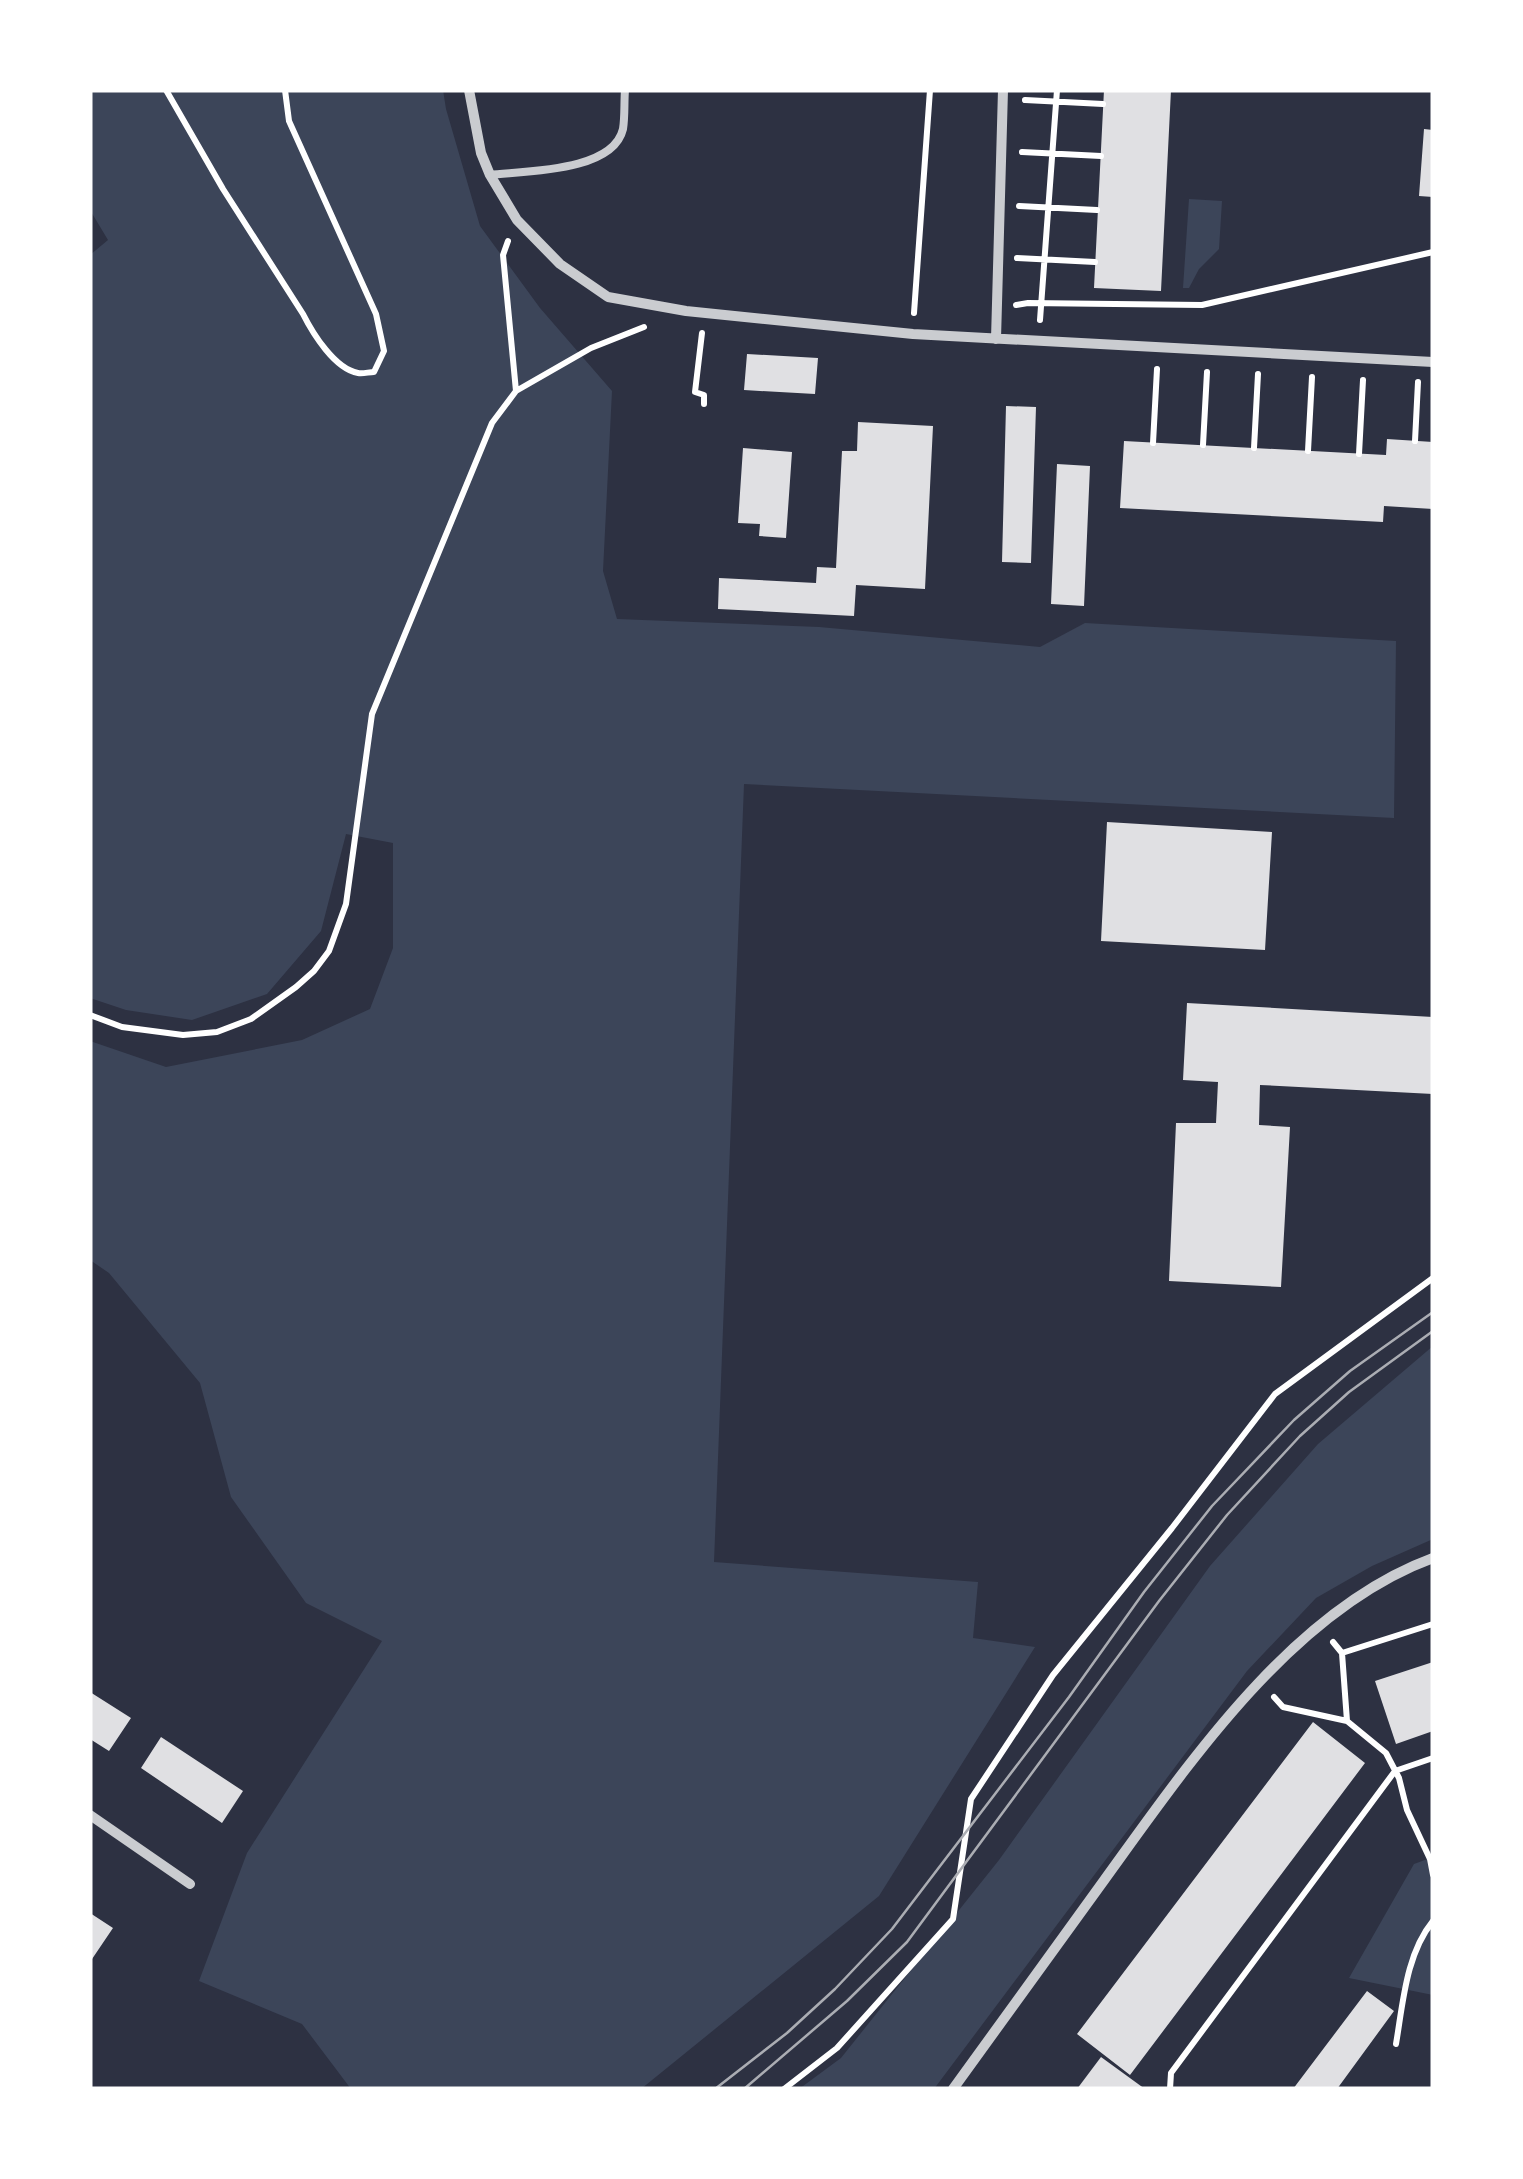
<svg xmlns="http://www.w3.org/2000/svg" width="1523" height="2179" viewBox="0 0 1523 2179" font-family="Signika,sans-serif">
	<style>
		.green { fill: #3c4559 }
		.building { fill: #e0e0e3 }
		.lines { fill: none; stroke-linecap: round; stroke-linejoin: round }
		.path { stroke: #fff; stroke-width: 6 }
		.service { stroke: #caccd0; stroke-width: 8 }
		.minor { stroke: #caccd0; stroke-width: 10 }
		.tram { stroke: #abadb3; stroke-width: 2.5 }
	</style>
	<rect width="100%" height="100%" fill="#2d3142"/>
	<path class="green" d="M90 90H443L446 109 480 226 540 308 612 391 603 571 617 619 819 627 1040 647 1085 623 1396 641 1394 818 744 784 714 1562 978 1582 973 1638 1035 1647 879 1896 641 2089H351L302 2024 199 1981 247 1853 382 1641 306 1603 231 1497 200 1383 109 1273 90 1260V1041L166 1067 302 1040 370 1009 393 948V843L346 834 321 931 267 994 192 1020 126 1010 90 998V255L108 240 90 210Z
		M1189 199 1222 201 1219 249 1199 269 1189 288H1183Z
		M1433 1346V1539L1372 1566 1316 1598 1247 1671 934 2089H799L841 2058 999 1860 1210 1566 1318 1444Z
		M1433 1857V1995L1349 1978 1414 1864Z"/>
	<path class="building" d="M1104 90H1171L1161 291 1094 288Z
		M1424 129 1433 130V197L1419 196Z
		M747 354 818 358 815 394 744 390Z
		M1006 406 1036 407 1031 563 1002 562Z
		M858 422 933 426 925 589 856 585 854 616 718 609 719 578 816 583 817 567 836 568 842 451H857Z
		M1387 439 1433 442V509L1384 506 1383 522 1120 508 1124 441 1386 455Z
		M743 448 792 452 786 538 759 536 760 524 738 523Z
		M1057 464 1090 466 1084 606 1051 604Z
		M1107 822 1272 832 1265 950 1101 941Z
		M1187 1003 1433 1017V1094L1260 1085 1259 1125 1290 1127 1281 1287 1169 1281 1176 1123H1216L1218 1082 1183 1080Z
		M1433 1662V1731L1396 1744 1375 1681Z
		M90 1692 131 1718 109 1751 90 1739Z
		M1313 1722 1365 1763 1130 2075 1077 2034Z
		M161 1737 243 1791 222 1823 141 1768Z
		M90 1913 113 1928 90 1962Z
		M1367 1991 1394 2011 1337 2089H1293Z
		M1101 2057 1145 2089H1077Z"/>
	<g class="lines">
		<path class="path" d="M166 90 223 189 303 314C313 334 335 369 358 373 363 374 369 372 374 372L384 351 376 314 289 121 285 90
			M1025 100 1103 104
			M1022 152 1101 156
			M1019 206 1097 210
			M1017 258 1095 262
			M1016 305 1028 303 1202 305 1433 252
			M914 313 930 90
			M1040 320 1057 90
			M702 333 695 392 704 395V404
			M516 391 591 348 644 327
			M1415 441 1418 382
			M1153 443 1157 369
			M1203 445 1207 372
			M1254 448 1258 374
			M1308 451 1312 377
			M1359 454 1363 380
			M90 1015 122 1027 183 1035 217 1032 251 1019 296 987 314 971 329 951 346 904 372 714 492 423 516 391 503 255 508 241
			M1333 1642 1342 1653 1347 1721 1386 1753 1399 1778 1407 1810 1430 1859 1433 1875
			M1342 1653 1433 1624
			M1274 1697 1283 1707 1347 1721
			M1396 2044C1403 2003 1406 1954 1433 1921
			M784 2089 837 2048 953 1919 971 1799 1053 1675 1172 1528 1275 1394 1433 1278
			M1170 2089 1171 2073 1395 1771 1433 1758"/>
		<path class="service" d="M490 175C525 171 613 172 623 129 625 117 624 102 625 90"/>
		<path class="minor" d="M469 90 481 153 490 175 517 220 560 264 608 297 686 311 913 334 1433 362
			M996 339 1003 90
			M90 1815 190 1884
			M953 2089C1004 2019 1055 1949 1105 1879 1189 1763 1293 1609 1433 1558"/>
		<path class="tram" d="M715 2089 787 2033 835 1989 892 1929 1069 1697 1144 1592 1212 1506 1294 1420 1350 1371 1433 1312
			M744 2089 847 2001 907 1942 1159 1601 1227 1515 1300 1436 1349 1392 1433 1331"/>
	</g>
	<rect width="1523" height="2179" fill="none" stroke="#ffffff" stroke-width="185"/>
</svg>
